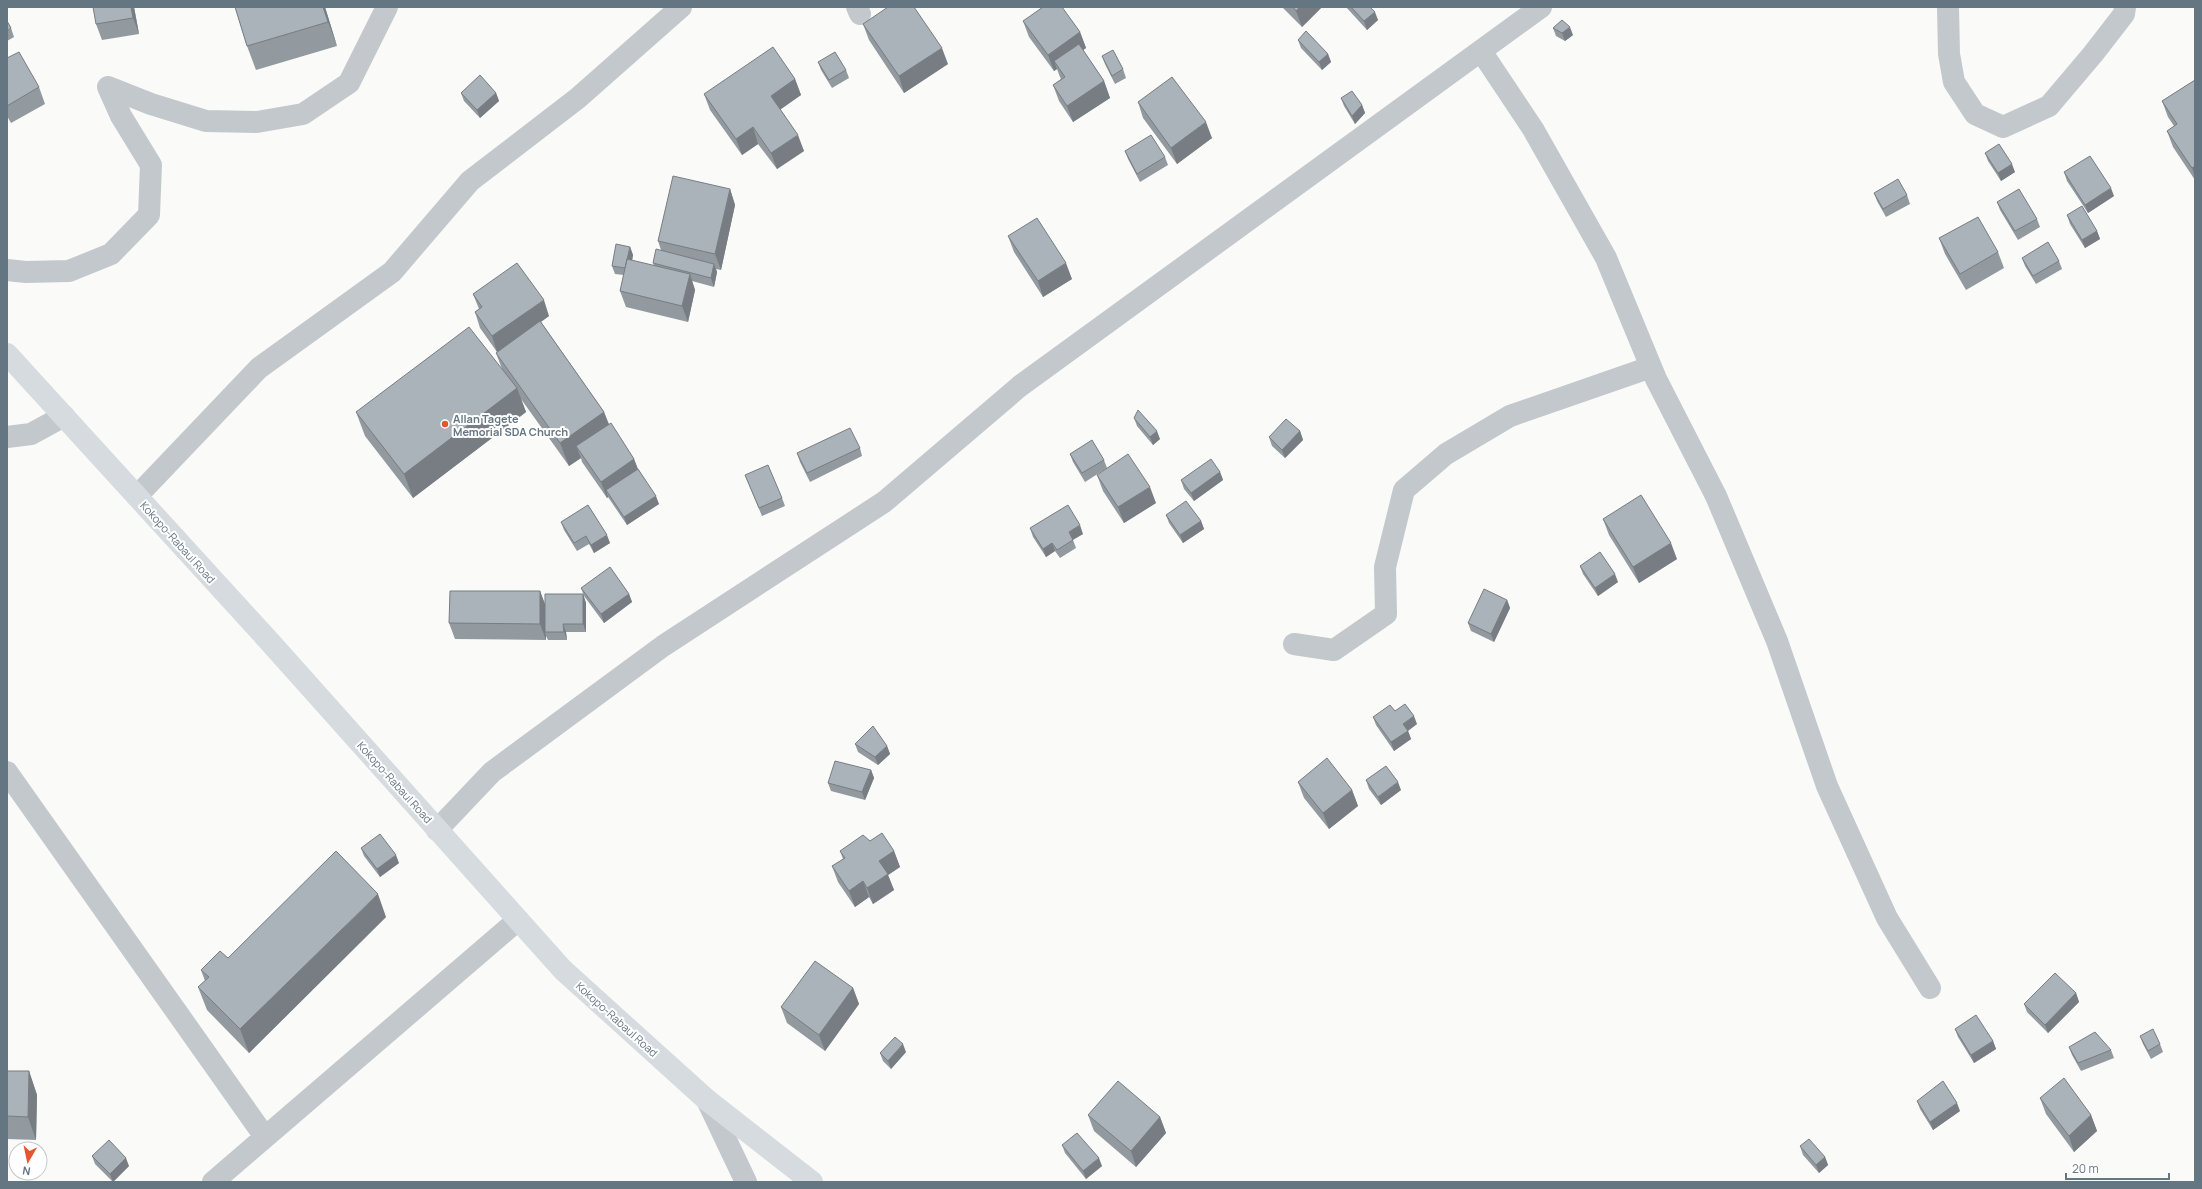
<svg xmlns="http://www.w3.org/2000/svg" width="2202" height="1189" viewBox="0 0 2202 1189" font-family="Manrope,sans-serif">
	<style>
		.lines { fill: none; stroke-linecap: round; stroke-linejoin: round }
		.minor { stroke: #c3c8cc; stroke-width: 22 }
		.primary { stroke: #d6dbdf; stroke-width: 22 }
		.wall { fill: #929a9f }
		.shaded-wall { fill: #777d82 }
		.building { fill: #aab3b9; stroke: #777d82 }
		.poi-dot { fill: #e4572e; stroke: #fff; stroke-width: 1.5 }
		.labels { text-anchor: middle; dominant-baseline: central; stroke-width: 4; stroke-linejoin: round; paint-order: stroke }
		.poi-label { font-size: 11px; font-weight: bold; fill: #657683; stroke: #fff; text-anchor: start }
		.street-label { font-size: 11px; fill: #657683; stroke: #fff }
	</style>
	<rect width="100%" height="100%" fill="#fafaf8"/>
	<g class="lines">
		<path class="minor" d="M857 7 860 14
			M1948 7 1949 54 1954 82 1975 114 2003 127 2049 106 2093 54 2124 14 2125 7
			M1481 51 1533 129 1606 258 1656 379 1716 496 1777 641 1827 786 1887 918 1930 988
			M7 270 26 272 69 271 111 254 149 215 151 165 121 116 108 87 151 104 206 121 257 122 303 114 349 83 387 7
			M7 437 31 434 64 416
			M137 496 259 368 392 272 470 181 578 98 681 7
			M1294 644 1334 650 1386 614 1385 567 1404 490 1446 454 1510 416 1651 367
			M7 772 265 1137
			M437 830 492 772 663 646 884 502 1020 386 1541 7
			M707 1100 746 1182
			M213 1182 518 920"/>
		<path class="primary" d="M7 354 269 641 563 970 707 1100 812 1182"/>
	</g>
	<path class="wall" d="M134 7 139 34 102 40 96 24Z
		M235 7H325L337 46 256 70 247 46Z
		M1282 7H1322L1302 27Z
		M1346 7H1370L1378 20 1367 30Z
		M7 21 11 28 14 37 7 41Z
		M1023 21 1080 32 1086 48 1083 50 1104 81 1110 98 1073 122 1059 101 1053 85 1061 79 1060 77 1057 69 1054 71 1029 37Z
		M863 24 948 64 904 93 869 40Z
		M1553 28 1573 35 1565 41 1556 36Z
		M1298 40 1328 54 1331 62 1322 70 1301 48Z
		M1102 56 1123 69 1126 78 1115 84 1105 64Z
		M7 58 39 87 45 104 11 123 7 116Z
		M818 62 846 70 849 78 832 88 821 70Z
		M795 79 801 95 780 109 804 151 777 169 758 144 742 155 710 110 704 94Z
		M2195 80V180L2173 147 2167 131 2174 126 2168 117 2162 101Z
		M461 93H496L499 101 480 118 464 101Z
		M1341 98 1362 105 1365 113 1355 124 1344 106Z
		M1138 102 1212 138 1177 164 1143 118Z
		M1125 151 1165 157 1168 165 1140 182 1128 159Z
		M1985 153 2015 172 2001 181 1988 161Z
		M2064 172 2114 196 2088 213 2067 181Z
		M730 189 735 205 721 270 716 269 717 272 714 287 692 281 695 290 688 322 626 307 620 291 624 275 615 274 612 266 630 247 633 255 632 261 654 266 653 263 661 250 658 241Z
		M1874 193 1907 195 1910 204 1886 217 1877 201Z
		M1997 202 2037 219 2040 227 2018 240 2000 210Z
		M2067 215 2097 231 2100 239 2085 248 2070 224Z
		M1008 236 1072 279 1043 297 1014 252Z
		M1939 238 1998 252 2004 268 1966 290 1945 254Z
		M2022 258 2059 261 2062 269 2036 284 2025 266Z
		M473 294 549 316 541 322 604 412 609 424 634 459 638 469 659 504 627 525 608 497 607 498 582 462 581 458 569 466 521 399 526 412 413 498 365 436 356 412 502 369 496 353 497 352 480 328 475 312 479 309Z
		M1134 418 1160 439 1153 445 1137 426Z
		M1300 431 1303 440 1285 458 1272 446 1269 437Z
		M860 448 862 456 810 482 800 462 797 453Z
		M1070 454 1104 460 1107 468 1085 482 1073 462Z
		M1220 472 1223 480 1194 501 1184 489 1181 480Z
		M745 475 782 498 785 506 762 516Z
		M1097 475 1156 503 1124 523 1103 491Z
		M1166 515 1201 521 1204 529 1183 543 1169 523Z
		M1603 519 1677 559 1639 583 1609 535Z
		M561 522 610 543 594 553 589 544 577 551 564 530Z
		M1030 528 1083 534 1073 540 1076 548 1060 558 1055 551 1046 557 1033 537Z
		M1580 566 1618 582 1598 596 1583 574Z
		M581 588 629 594 632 602 604 623 584 596Z
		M540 591 545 604 583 594 586 603V632H566L567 640H548L546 636V640L455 639 449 623Z
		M1507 600 1510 608 1494 642 1471 631 1468 623Z
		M1373 717 1417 724 1408 731 1411 739 1394 751 1376 725Z
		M855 744 887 746 890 754 878 765 858 752Z
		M871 770 874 778 865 800 831 791 828 783Z
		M1366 780 1401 790 1381 805 1369 789Z
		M1298 782 1352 790 1358 806 1329 829 1304 798Z
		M870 841 894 851 900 867 888 875 894 890 873 904 869 897 855 907 838 882 832 866 843 859 840 851Z
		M361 848 399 863 380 877 364 856Z
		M386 917 249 1053 207 1010 198 987 205 981 201 970 228 958Z
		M853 988 859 1004 825 1051 787 1023 781 1007Z
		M2076 993 2079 1002 2048 1033 2027 1012 2024 1004Z
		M1955 1029 1993 1041 1996 1049 1974 1063 1958 1037Z
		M2140 1036 2160 1044 2163 1052 2151 1059 2143 1044Z
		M2069 1047 2111 1050 2114 1058 2081 1071 2072 1055Z
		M906 1052 891 1069 883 1061 880 1053Z
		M7 1071H29L37 1095 36 1140 7 1139Z
		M2040 1098 2091 1115 2097 1131 2074 1152 2046 1114Z
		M1917 1101 1960 1111 1933 1130 1920 1109Z
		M1088 1115 1160 1117 1166 1133 1136 1167 1094 1131Z
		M1062 1145 1102 1166 1086 1179 1065 1153Z
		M1800 1146 1825 1157 1828 1165 1819 1173 1803 1155Z
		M92 1156 129 1166 113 1182 95 1164Z"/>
	<path class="shaded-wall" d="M131 7H134L139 34 133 18Z
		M323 7H325L337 46 328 22Z
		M1300 7H1322L1302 27 1296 11Z
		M1375 12 1378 20 1367 30 1364 21Z
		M1570 27 1573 35 1565 41 1562 33Z
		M1080 32 1086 48 1059 68 1054 61 1057 69 1054 71 1048 55Z
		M942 48 948 64 904 93 899 76Z
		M1328 54 1331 62 1322 70 1319 62Z
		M795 79 801 95 777 112 771 96Z
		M1104 81 1110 98 1073 122 1067 106Z
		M496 93 499 101 480 118 477 110Z
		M1362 105 1365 113 1355 124 1352 116Z
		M1206 122 1212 138 1177 164 1171 148Z
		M753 127 758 144 742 155 736 139Z
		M798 135 804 151 777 169 771 153Z
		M2012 164 2015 172 2001 181 1998 173Z
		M2195 166V177L2192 168Z
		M2111 188 2114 196 2088 213 2085 205Z
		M730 189 735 205 721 270 715 254Z
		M2097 231 2100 239 2085 248 2082 240Z
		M630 247 633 255 629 276 626 268Z
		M1066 263 1072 279 1043 297 1038 281Z
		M714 264 717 272 714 287 711 278Z
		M690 274 695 290 688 322 682 306Z
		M544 300 549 316 497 352 492 336Z
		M517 388 526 412 413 498 404 474Z
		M604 412 613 436 576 446 581 458 569 466 560 443Z
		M1157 431 1160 439 1153 445 1150 437Z
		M1300 431 1303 440 1285 458 1282 450Z
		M634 459 640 475 606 490 608 497 607 498 601 482Z
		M1220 472 1223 480 1194 501 1191 493Z
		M1150 487 1156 503 1124 523 1118 507Z
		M656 496 659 504 627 525 624 517Z
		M1201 521 1204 529 1183 543 1180 535Z
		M1080 525 1083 534 1072 540 1069 532Z
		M607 535 610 543 594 553 591 545Z
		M1052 543 1055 551 1046 557 1043 549Z
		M1671 543 1677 559 1639 583 1633 567Z
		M1615 574 1618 582 1598 596 1595 588Z
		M540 591 546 607 545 632 546 636V640L540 624Z
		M583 594 586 603V632L583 624Z
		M629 594 632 602 604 623 601 614Z
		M1507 600 1510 608 1494 642 1491 634Z
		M563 624 566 632 567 640 564 632Z
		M1414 716 1417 724 1406 732 1403 724Z
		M1408 731 1411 739 1394 751 1391 742Z
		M887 746 890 754 878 765 875 757Z
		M871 770 874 778 865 800 862 792Z
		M1398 782 1401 790 1381 805 1378 797Z
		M1352 790 1358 806 1329 829 1323 813Z
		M894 851 900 867 888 875 894 890 873 904 867 888 879 861Z
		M396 855 399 863 380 877 377 869Z
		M863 881 869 897 855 907 849 891Z
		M378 894 386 917 249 1053 240 1029Z
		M853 988 859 1004 825 1051 819 1035Z
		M2076 993 2079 1002 2048 1033 2045 1025Z
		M1993 1041 1996 1049 1974 1063 1971 1055Z
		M903 1044 906 1052 891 1069 888 1061Z
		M29 1071 37 1095 36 1140 28 1117Z
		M1957 1103 1960 1111 1933 1130 1930 1122Z
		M2091 1115 2097 1131 2074 1152 2069 1136Z
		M1160 1117 1166 1133 1136 1167 1131 1151Z
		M1825 1157 1828 1165 1819 1173 1816 1165Z
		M126 1158 129 1166 113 1182 110 1174Z
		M1099 1158 1102 1166 1086 1179 1083 1171Z"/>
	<path class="building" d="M93 7H131L133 18 96 24Z
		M235 7H323L328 22 247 46Z
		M888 7H914L942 48 899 76 863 24Z
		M1043 7H1062L1080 32 1048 55 1023 21Z
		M1293 7H1300L1296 11Z
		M1351 7H1370L1375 12 1364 21Z
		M1562 20 1570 27 1562 33 1553 28Z
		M7 21 11 28 7 31Z
		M1306 31 1328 54 1319 62 1298 40Z
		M1079 44 1104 81 1067 106 1053 85 1065 77 1054 61Z
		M773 47 795 79 771 96 798 135 771 153 753 127 736 139 704 94Z
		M1113 50 1123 69 1112 76 1102 56Z
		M19 52 39 87 7 106V58Z
		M835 52 846 70 829 80 818 62Z
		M480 75 496 93 477 110 461 93Z
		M1172 77 1206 122 1171 148 1138 102Z
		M2195 80V166L2192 168 2167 131 2177 124 2162 101Z
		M1352 91 1362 105 1352 116 1341 98Z
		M1151 135 1165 157 1137 174 1125 151Z
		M1999 144 2012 164 1998 173 1985 153Z
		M2090 156 2111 188 2085 205 2064 172Z
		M673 176 730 189 715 254 658 241Z
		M1898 179 1907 195 1883 209 1874 193Z
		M2019 189 2037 219 2015 231 1997 202Z
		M2082 206 2097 231 2082 240 2067 215Z
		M1978 217 1998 252 1960 274 1939 238Z
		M1037 218 1066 263 1038 281 1008 236Z
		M2048 242 2059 261 2033 276 2022 258Z
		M616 244 630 247 625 268 612 266Z
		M656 249 714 264 711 278 653 263Z
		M627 259 690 274 682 306 620 291Z
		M517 263 544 300 492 336 475 312 482 307 473 294Z
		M540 321 604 412 560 443 496 353Z
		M469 327 517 388 404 474 356 412Z
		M1138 410 1157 431 1150 437 1134 418Z
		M1286 419 1300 431 1282 450 1269 437Z
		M611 423 634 459 601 482 576 446Z
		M850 428 860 448 807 473 797 453Z
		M1092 440 1104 460 1082 473 1070 454Z
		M1128 454 1150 487 1118 507 1097 475Z
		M1211 459 1220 472 1191 493 1181 480Z
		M768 465 782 498 759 508 745 475Z
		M638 469 656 496 624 517 606 490Z
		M1641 495 1671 543 1633 567 1603 519Z
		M1186 501 1201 521 1180 535 1166 515Z
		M588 505 607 535 591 545 586 536 574 543 561 522Z
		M1068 505 1080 525 1069 532 1073 540 1057 550 1052 543 1043 549 1030 528Z
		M1600 552 1615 574 1595 588 1580 566Z
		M610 567 629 594 601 614 581 588Z
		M1484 589 1507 600 1491 634 1468 623Z
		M450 591H540V624L449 623Z
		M545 594H583V624H563L564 632H545Z
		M1405 704 1414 716 1403 724 1408 731 1391 742 1373 717 1390 705 1395 711Z
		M873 726 887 746 875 757 855 744Z
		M1327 758 1352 790 1323 813 1298 782Z
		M835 761 871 770 862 792 828 783Z
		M1386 766 1398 782 1378 797 1366 780Z
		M882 833 894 851 879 861 888 874 867 888 863 881 849 891 832 866 845 858 840 851 863 835 870 841Z
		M380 834 396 855 377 869 361 848Z
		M336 851 378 894 240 1029 198 987 209 977 201 970 220 951 228 958Z
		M815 961 853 988 819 1035 781 1007Z
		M2055 973 2076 993 2045 1025 2024 1004Z
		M1976 1015 1993 1041 1971 1055 1955 1029Z
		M2153 1029 2160 1044 2148 1051 2140 1036Z
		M2095 1032 2111 1050 2078 1063 2069 1047Z
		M895 1037 903 1044 888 1061 880 1053Z
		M7 1071H29L28 1117 7 1116Z
		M2064 1078 2091 1115 2069 1136 2040 1098Z
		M1118 1081 1160 1117 1131 1151 1088 1115Z
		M1943 1081 1957 1103 1930 1122 1917 1101Z
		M1077 1133 1099 1158 1083 1171 1062 1145Z
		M1809 1139 1825 1157 1816 1165 1800 1146Z
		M109 1140 126 1158 110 1174 92 1156Z"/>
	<circle class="poi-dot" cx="445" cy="424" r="4"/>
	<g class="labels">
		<g class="poi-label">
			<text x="453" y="418">Allan Tagete<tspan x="453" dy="13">Memorial SDA Church</tspan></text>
		</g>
		<g class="street-label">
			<text transform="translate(178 542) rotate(48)">Kokopo-Rabaul Road</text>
			<text transform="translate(395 782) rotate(48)">Kokopo-Rabaul Road</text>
			<text transform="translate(617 1019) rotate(42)">Kokopo-Rabaul Road</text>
		</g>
	</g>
	<rect width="2202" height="1189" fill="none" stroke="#657683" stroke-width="16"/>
	<g transform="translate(28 1161) rotate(189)"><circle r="19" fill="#ffffff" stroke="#c1c8cd"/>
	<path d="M0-3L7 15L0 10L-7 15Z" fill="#e4572e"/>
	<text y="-6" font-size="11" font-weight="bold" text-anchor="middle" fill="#657683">N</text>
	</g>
	<path d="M2066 1173v6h103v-6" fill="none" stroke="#657683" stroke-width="2"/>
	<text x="2072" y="1173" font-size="12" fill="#657683" stroke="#ffffff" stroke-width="3" paint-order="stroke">20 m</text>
</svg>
